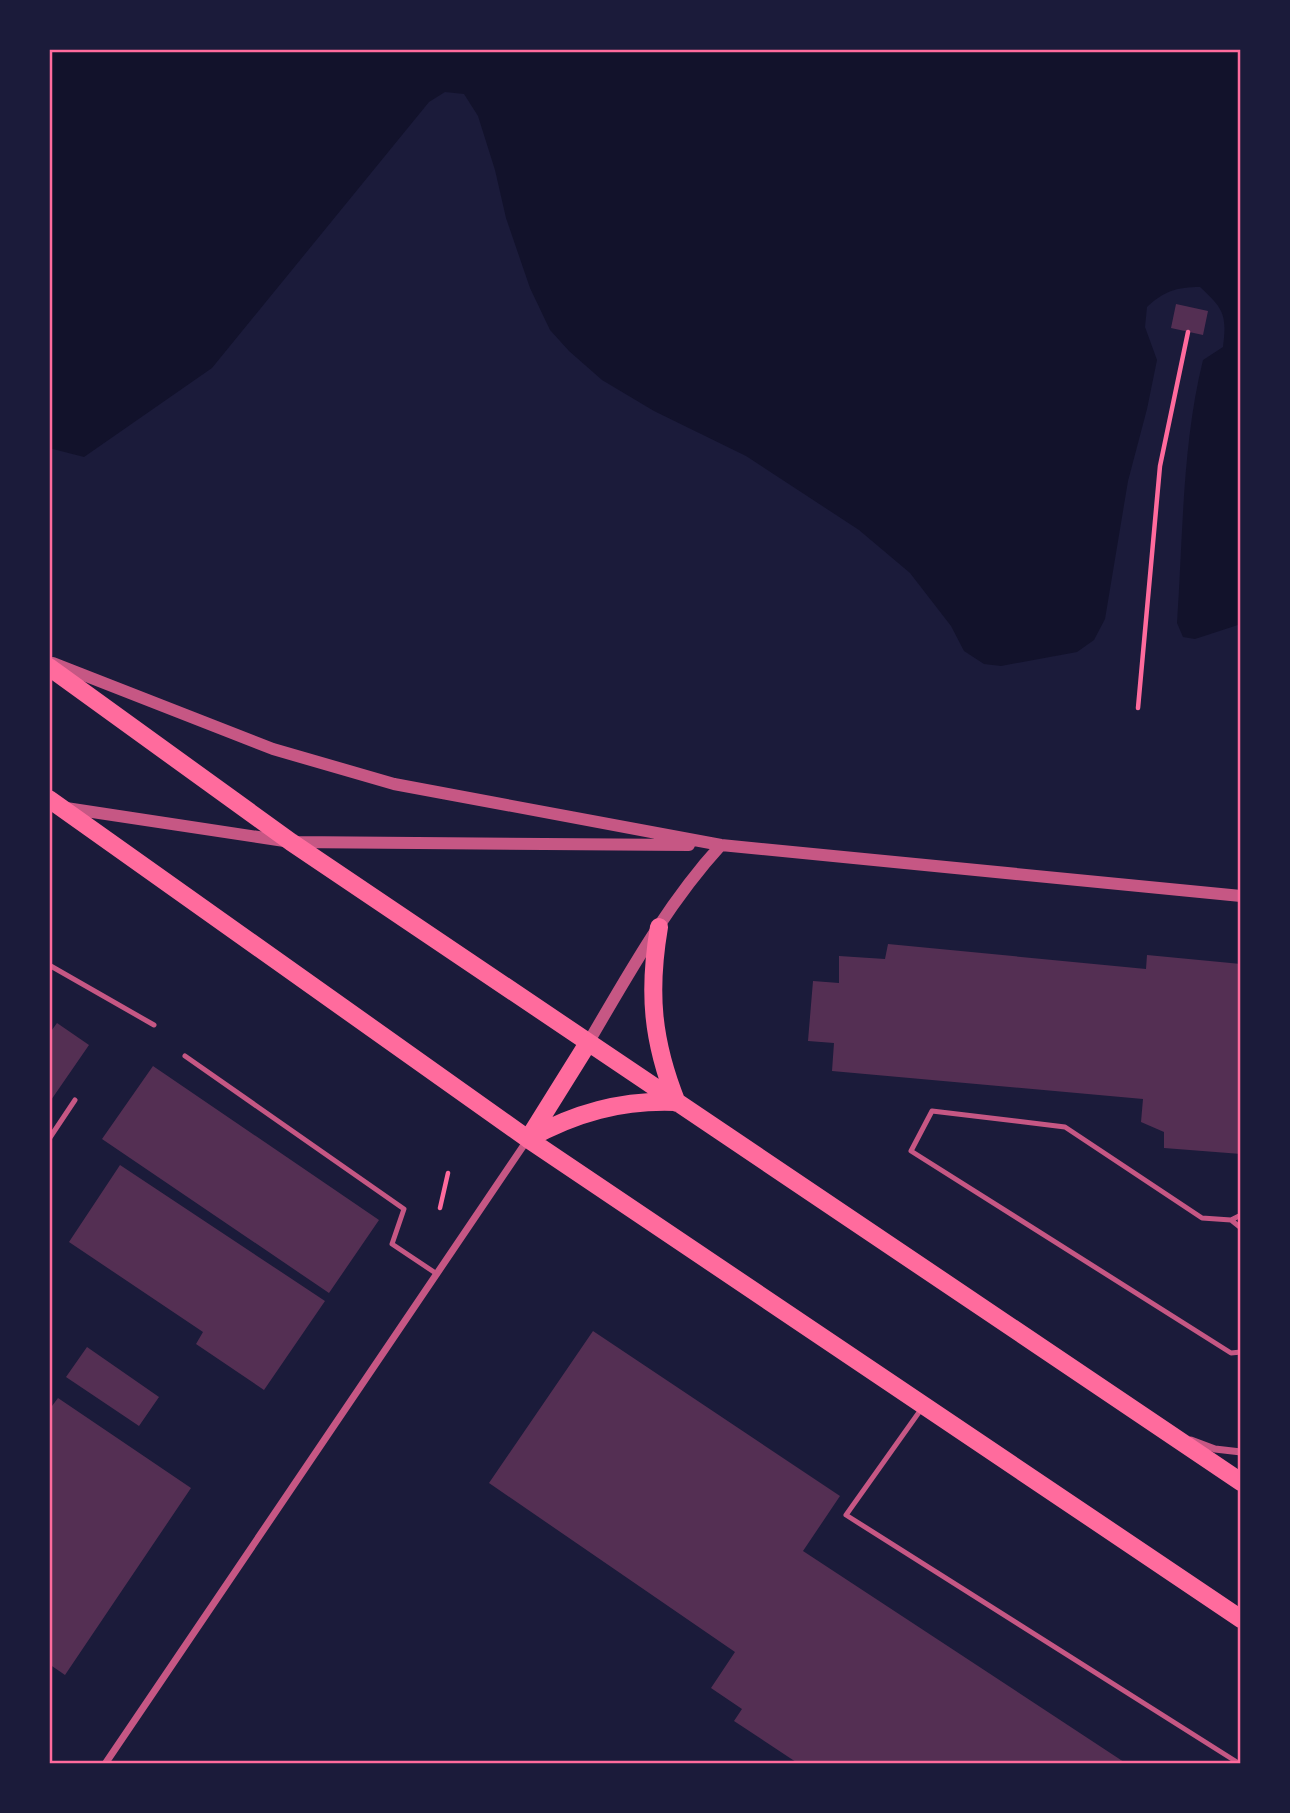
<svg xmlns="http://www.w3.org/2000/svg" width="1290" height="1813" viewBox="0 0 1290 1813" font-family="Quicksand,sans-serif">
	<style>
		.water { fill: #12122b }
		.building { fill: #542f53 }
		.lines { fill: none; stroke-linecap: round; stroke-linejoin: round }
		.path { stroke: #ff6b9d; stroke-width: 4.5 }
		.service { stroke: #c65784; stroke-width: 5 }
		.minor { stroke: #c65784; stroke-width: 7 }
		.tertiary { stroke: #c65784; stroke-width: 12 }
		.primary { stroke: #ff6b9d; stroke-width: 18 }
		.neatline { fill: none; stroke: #ff6b9d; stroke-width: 2.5 }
	</style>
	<rect width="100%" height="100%" fill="#1b1b3a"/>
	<path class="water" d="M49 49H1241V624L1195 639 1183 637 1177 623C1183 536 1182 445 1203 360L1223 347C1227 315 1224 309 1200 287 1177 287 1164 291 1147 307L1145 327 1157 360 1147 409 1128 481 1105 619 1094 640 1077 652 1001 666 984 664 964 651 951 626 910 573 859 530 746 456 654 411 602 380 569 351 550 330 530 288 506 218 495 170 478 116 464 94 445 92 429 102 212 368 84 457 49 448Z"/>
	<path class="building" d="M1176 304 1208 311 1203 335 1171 328Z
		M888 944 1146 969 1147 955 1241 964V1154L1164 1148V1132L1141 1122 1143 1099 832 1071 834 1043 808 1041 813 981 839 983V956L885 959Z
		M57 1023 89 1045 49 1103V1034Z
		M153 1066 379 1220 329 1293 102 1139Z
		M120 1165 325 1301 264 1390 196 1344 203 1332 69 1242Z
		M593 1331 840 1496 803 1551 1127 1764H799L734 1721 742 1709 711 1688 735 1652 489 1483Z
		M87 1347 159 1397 139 1426 66 1377Z
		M58 1398 191 1488 65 1675 49 1664V1410Z"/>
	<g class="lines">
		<path class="path" d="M1138 708 1160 466 1188 332
			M440 1208 448 1173"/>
		<path class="service" d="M49 965 154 1025
			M185 1056 404 1209 392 1244 437 1274
			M49 1139 75 1100
			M1241 1215 1231 1220 1202 1218 1065 1127 932 1111 911 1151 1231 1353 1241 1352
			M1231 1220 1241 1228
			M922 1408 846 1515 1240 1764"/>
		<path class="minor" d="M1191 1440 1215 1449 1241 1452
			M105 1764 528 1139"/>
		<path class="tertiary" d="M53 663 273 749 394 784 721 845 1241 896
			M66 808 291 842 689 845
			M588 1043C628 975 667 904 721 845"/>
		<path class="primary" d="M49 667 291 842 1241 1482
			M49 799 528 1139 1241 1619
			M659 927C648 992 652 1041 677 1103
			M530 1136 588 1043
			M528 1139C575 1113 621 1100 675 1102"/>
	</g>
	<rect width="1290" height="1813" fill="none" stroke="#1b1b3a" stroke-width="102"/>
	<rect x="51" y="51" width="1188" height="1711" class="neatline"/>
</svg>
